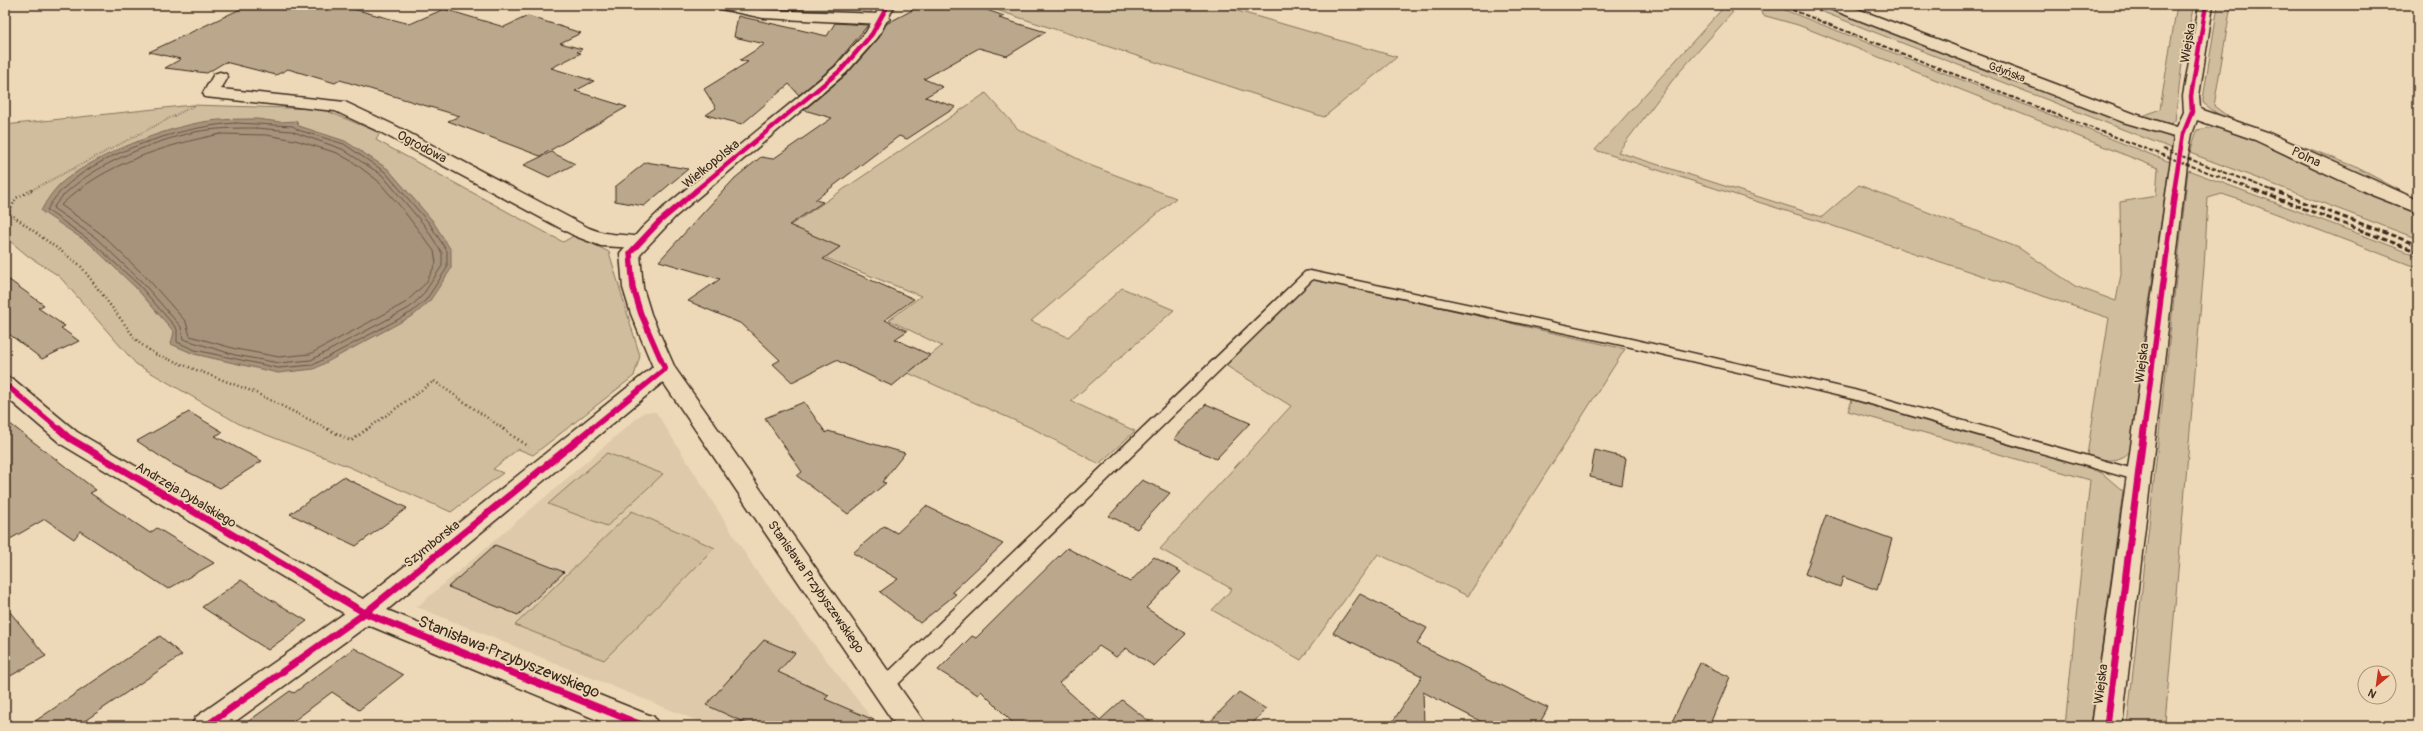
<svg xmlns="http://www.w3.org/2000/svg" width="2423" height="731" viewBox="0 0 2423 731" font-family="Pangolin,sans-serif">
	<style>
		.built { fill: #decaaa }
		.green { fill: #d0bd9e; stroke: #86745e }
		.water { fill: #a7937b; stroke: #7c6956 }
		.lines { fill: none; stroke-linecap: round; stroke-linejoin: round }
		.shore { stroke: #665443; stroke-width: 1 }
		.building { fill: #bba88c; stroke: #3b2a1e }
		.lane-casing { stroke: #3b2a1e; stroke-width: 3 }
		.street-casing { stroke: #3b2a1e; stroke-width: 3 }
		.secondary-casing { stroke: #3b2a1e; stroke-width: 3 }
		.path-far2 { stroke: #3b2a1e; stroke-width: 2; stroke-dasharray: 0.5 2; stroke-linecap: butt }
		.path-far1 { stroke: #3b2a1e; stroke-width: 2.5; stroke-dasharray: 1 3; stroke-linecap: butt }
		.path { stroke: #3b2a1e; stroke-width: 3; stroke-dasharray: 1 3.5; stroke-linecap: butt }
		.lane { fill: #edd9b7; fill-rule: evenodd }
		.street { fill: #edd9b7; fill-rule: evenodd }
		.secondary { fill: #edd9b7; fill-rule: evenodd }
		.rail-far1 { stroke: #3b2a1e; stroke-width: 2; stroke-dasharray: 4.5 2; stroke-linecap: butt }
		.rail { stroke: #3b2a1e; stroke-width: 3; stroke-dasharray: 5.5 3; stroke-linecap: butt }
		.cycleway-far2-casing { stroke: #edd9b7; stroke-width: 6 }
		.cycleway-far1-casing { stroke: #edd9b7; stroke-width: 8 }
		.cycleway-casing { stroke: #edd9b7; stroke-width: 10 }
		.cycleway-far2 { stroke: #d6006c; stroke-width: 4.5 }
		.cycleway-far1 { stroke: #d6006c; stroke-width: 5.5 }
		.cycleway { stroke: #d6006c; stroke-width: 7 }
		.labels { text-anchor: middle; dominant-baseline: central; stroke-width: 3.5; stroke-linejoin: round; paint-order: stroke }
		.far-street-label { font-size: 11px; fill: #3b2a1e; stroke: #edd9b7 }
		.street-label { font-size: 13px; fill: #3b2a1e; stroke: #edd9b7 }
		.near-street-label { font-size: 16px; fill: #3b2a1e; stroke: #edd9b7 }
	</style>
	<rect width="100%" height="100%" fill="#edd9b7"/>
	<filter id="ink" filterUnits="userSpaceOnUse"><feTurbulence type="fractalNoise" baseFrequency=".025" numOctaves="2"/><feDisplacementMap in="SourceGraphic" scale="8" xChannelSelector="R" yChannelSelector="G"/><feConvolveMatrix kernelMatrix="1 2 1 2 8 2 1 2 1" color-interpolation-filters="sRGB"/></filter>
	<g filter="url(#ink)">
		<path class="built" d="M644 412H656L755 569 878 726H710L417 607Z"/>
		<path class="green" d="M771 5H874L869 16 765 10Z
			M1001 5H1217L1397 57 1324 117 993 9Z
			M1747 5H1772L2170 162 2145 330 2131 451C2117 464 2104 461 2087 455L2109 318 1821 222 1595 150 1723 8 1733 12 1675 77 1618 152 1822 217 1859 185 2019 248 2075 286 2116 301 2121 274 2120 202 2156 196 2158 168 1798 25 1762 15 1761 11Z
			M1805 5H1825L2162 132 2174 140 2173 149Z
			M2177 5 2193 9 2183 55 2175 121C2166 129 2148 121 2138 118L2160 109Z
			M2218 5H2231L2214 106 2230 118 2354 166 2418 200V203L2227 121 2203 103V99Z
			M986 93 1018 129 1092 166 1176 198 1031 321 1068 337 1122 288 1174 310 1071 401 1135 431 1099 464 1036 430 908 373 942 346 889 320 921 296 773 237Z
			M192 105 322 109 380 133 376 140 563 242 575 235 609 252 640 356 634 376 533 455 518 449 493 469 503 473 451 512 347 466 241 425 136 364 59 276 28 256 5 237V125Z
			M2215 127 2235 131 2418 211V239L2190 153 2197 130Z
			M2188 170 2418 256V268L2243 201 2222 194 2208 198 2204 267 2165 723 2172 726H2127Z
			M1314 279 1625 349 1468 596 1378 554 1301 660 1212 610 1232 589 1160 549 1291 406 1225 365Z
			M1852 400 2080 465 2102 473 2123 491 2091 726H2065L2090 480 1848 411Z
			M607 453 663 474 607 526 548 504Z
			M632 511 715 548 604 660 515 625Z"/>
		<path class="water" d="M257 119 280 122 296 121 299 126 345 141 388 169 432 220 451 250V269L429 302 414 315 314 369 278 373 194 354 171 344 174 332 136 288 90 244 41 211C46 201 52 192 60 184 90 158 155 132 193 124 214 119 235 119 257 119Z"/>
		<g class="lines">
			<path class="shore" d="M236 123 293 126 298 130 344 144 385 172 429 223 447 251V268L426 300 412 312 313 365 278 368 195 350 177 342V329L139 285 92 242 47 210C74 158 180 126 236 123Z
				M256 128 291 131 342 149 382 175 425 226 442 253V266L422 296 409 308 311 360 279 363 235 355 183 339 181 327 142 282 96 238 53 208C78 170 152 141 195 132 215 128 236 128 256 128Z
				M221 134 266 135 295 140 337 153 353 162 377 180 400 206 434 251 436 263 426 283 405 303 310 354 279 357 236 349 190 336 186 322 147 278 100 233 61 205C103 164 165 145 221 134Z"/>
		</g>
		<path class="building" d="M249 5H338L410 24 444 9 504 27 528 16 581 33 560 43 582 49 577 52 581 53 551 68 594 81 575 91 627 107 540 156 448 121 460 116 340 80 335 83 288 69 276 75 225 62 207 73 165 68 181 59 149 52Z
			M922 5H973L1004 16 999 18 1046 32 1007 56 979 48 924 79 943 87 925 97 956 107 907 139 899 136 815 200 823 202 789 225 840 247 823 259 914 299 885 320 907 331 895 339 930 355 892 386 836 360 792 382 773 364 780 360 742 324 688 301 720 279 659 261 735 178 761 157 773 159 832 118 804 110 847 74 879 38 886 24Z
			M738 16 827 36 835 23 868 25 834 66 799 95 789 84 742 124 706 115 716 108 704 89 748 62 740 60 765 44 734 37Z
			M551 152 575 164 549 177 524 165Z
			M646 162 688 169 644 206 615 201V187Z
			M5 277 44 305 38 308 65 326 61 328 79 341 42 359 5 331Z
			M804 402 826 433 828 431 905 453 882 482 886 483 848 514 797 476 802 472 765 418Z
			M1206 404 1250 423 1216 459 1174 439Z
			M189 412 223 432 215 436 262 461 220 488 170 463 137 441Z
			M5 420 96 490 90 493 150 533 157 528 214 563 168 589 80 531 74 539 45 519 5 542Z
			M1595 450 1626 458 1622 485 1590 477Z
			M343 477 407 508 356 546 290 514Z
			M1142 480 1170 493 1137 529 1109 516Z
			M926 506 1003 544 952 592 956 594 920 623 880 592 898 579 853 553 884 526 897 533Z
			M1826 515 1892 539 1877 590 1843 577 1840 587 1805 574Z
			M495 545 564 572 518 615 448 587Z
			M1067 548 1130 582 1154 557 1181 572 1146 608 1186 634 1154 666 1126 648 1116 657 1099 646 1059 683 1100 720 1122 700 1155 726H1016L981 691 978 695 938 670 972 636 976 638Z
			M241 580 270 599 307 621 268 650 202 607Z
			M1360 594 1427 628 1417 644 1548 708 1538 726H1490L1423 692 1424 726H1390L1422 676 1333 633Z
			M5 606 46 656 5 679Z
			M160 636 182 655 77 726H28Z
			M764 640 795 653 778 672 829 695 825 699 888 726H752L706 705Z
			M354 648 403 675 359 710 332 692 287 726H242L290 691 294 693Z
			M1700 663 1730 677 1709 726H1670Z
			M1239 692 1266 709 1250 726H1206Z"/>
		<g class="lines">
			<g class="lane-casing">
				<path id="lane" d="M1310 271 1631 339 1854 390 2144 472 2147 476 2144 480 2139 481 1853 399 1631 347 1313 279 891 691 885 693 879 691 876 686 879 681 1305 272Z"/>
			</g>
			<g class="street-casing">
				<path id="street" d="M714 5H742L763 10 882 14 890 19 882 24 763 18 716 8Z
					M1826 5H1847L2135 114 2177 127 2184 112 2183 96 2199 5H2213L2199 96 2200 109 2267 132 2418 200V213L2372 195 2255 140 2197 120 2192 134 2188 155 2122 726H2092L2174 137 2123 122 1828 8Z
					M220 72 226 74 228 77 221 89 345 102 394 125 589 228C610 237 624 233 645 238L648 242 645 246 638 248 601 246 575 236 382 133 335 111 205 97 203 93 214 74Z
					M5 377 13 379 77 432 375 606 378 613 375 620 365 624 355 620 61 444 5 396Z"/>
			</g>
			<g class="secondary-casing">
				<path id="secondary" d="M881 5H895L878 37 846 73 676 216 640 254 643 288 651 314 675 368 927 726H896L663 382 387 610 654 717 659 726H612L368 625 229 726H191L196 717 355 606 653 367 631 314 623 288 620 253 642 228 663 208 835 67 866 32Z"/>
			</g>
			<path class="path-far2" d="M30 191 195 105"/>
			<path class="path-far1" d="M32 190 16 198 9 213 80 265 138 342 155 354 254 392 330 430
				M366 430 434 381 505 430"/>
			<path class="path" d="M328 429 351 441 367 429
				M503 429 529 447"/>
			<use href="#lane" class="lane"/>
			<use href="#street" class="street"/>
			<use href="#secondary" class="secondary"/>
			<path class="rail-far1" d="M1780 5 2042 109 2257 191
				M2163 149 2274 191"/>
			<path class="rail" d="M2255 190 2418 252
				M2271 190 2418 245"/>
			<g class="cycleway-far2-casing">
				<path id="cycleway-far2" d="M695 191 841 70 872 34 888 5
					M2174 191 2183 134 2192 112 2191 96 2206 5"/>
			</g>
			<g class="cycleway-far1-casing">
				<path id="cycleway-far1" d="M5 384 60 430
					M590 430 665 369 641 314 633 288 630 253 659 222 697 190
					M2144 430 2175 190"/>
			</g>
			<g class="cycleway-casing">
				<path id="cycleway" d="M59 429 69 438 365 613 644 726
					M206 726 365 613 591 429
					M2107 726 2144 429"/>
			</g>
			<use href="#cycleway-far2" class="cycleway-far2"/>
			<use href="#cycleway-far1" class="cycleway-far1"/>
			<use href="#cycleway" class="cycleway"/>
		</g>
	</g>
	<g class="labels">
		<g class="far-street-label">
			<text transform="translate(2007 72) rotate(21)">Gdyńska</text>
		</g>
		<g class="street-label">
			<text transform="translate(2188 43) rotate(-81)">Wiejska</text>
			<text transform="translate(422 147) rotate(28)">Ogrodowa</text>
			<text transform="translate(2306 157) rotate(25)">Polna</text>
			<text transform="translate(711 164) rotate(-39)">Wielkopolska</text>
			<text transform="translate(2142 363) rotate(-83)">Wiejska</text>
			<text transform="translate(186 495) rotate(31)">Andrzeja Dybalskiego</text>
			<text transform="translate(432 544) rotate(-39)">Szymborska</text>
			<text transform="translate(816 587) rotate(55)">Stanisława Przybyszewskiego</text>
			<text transform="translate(2101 684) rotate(-83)">Wiejska</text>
		</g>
		<g class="near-street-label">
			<text transform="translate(509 657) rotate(22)">Stanisława Przybyszewskiego</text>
		</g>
	</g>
	<rect width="2423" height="731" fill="none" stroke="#edd9b7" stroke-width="20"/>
	<rect x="10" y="10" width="2403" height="711" fill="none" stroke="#3b2a1e" stroke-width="1.5" filter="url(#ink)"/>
	<g transform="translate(2377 685) rotate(209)"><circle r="19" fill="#edd9b7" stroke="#a6937a"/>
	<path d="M0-3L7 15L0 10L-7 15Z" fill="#c8321e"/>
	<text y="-6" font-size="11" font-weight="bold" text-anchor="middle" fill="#3b2a1e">N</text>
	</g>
</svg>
